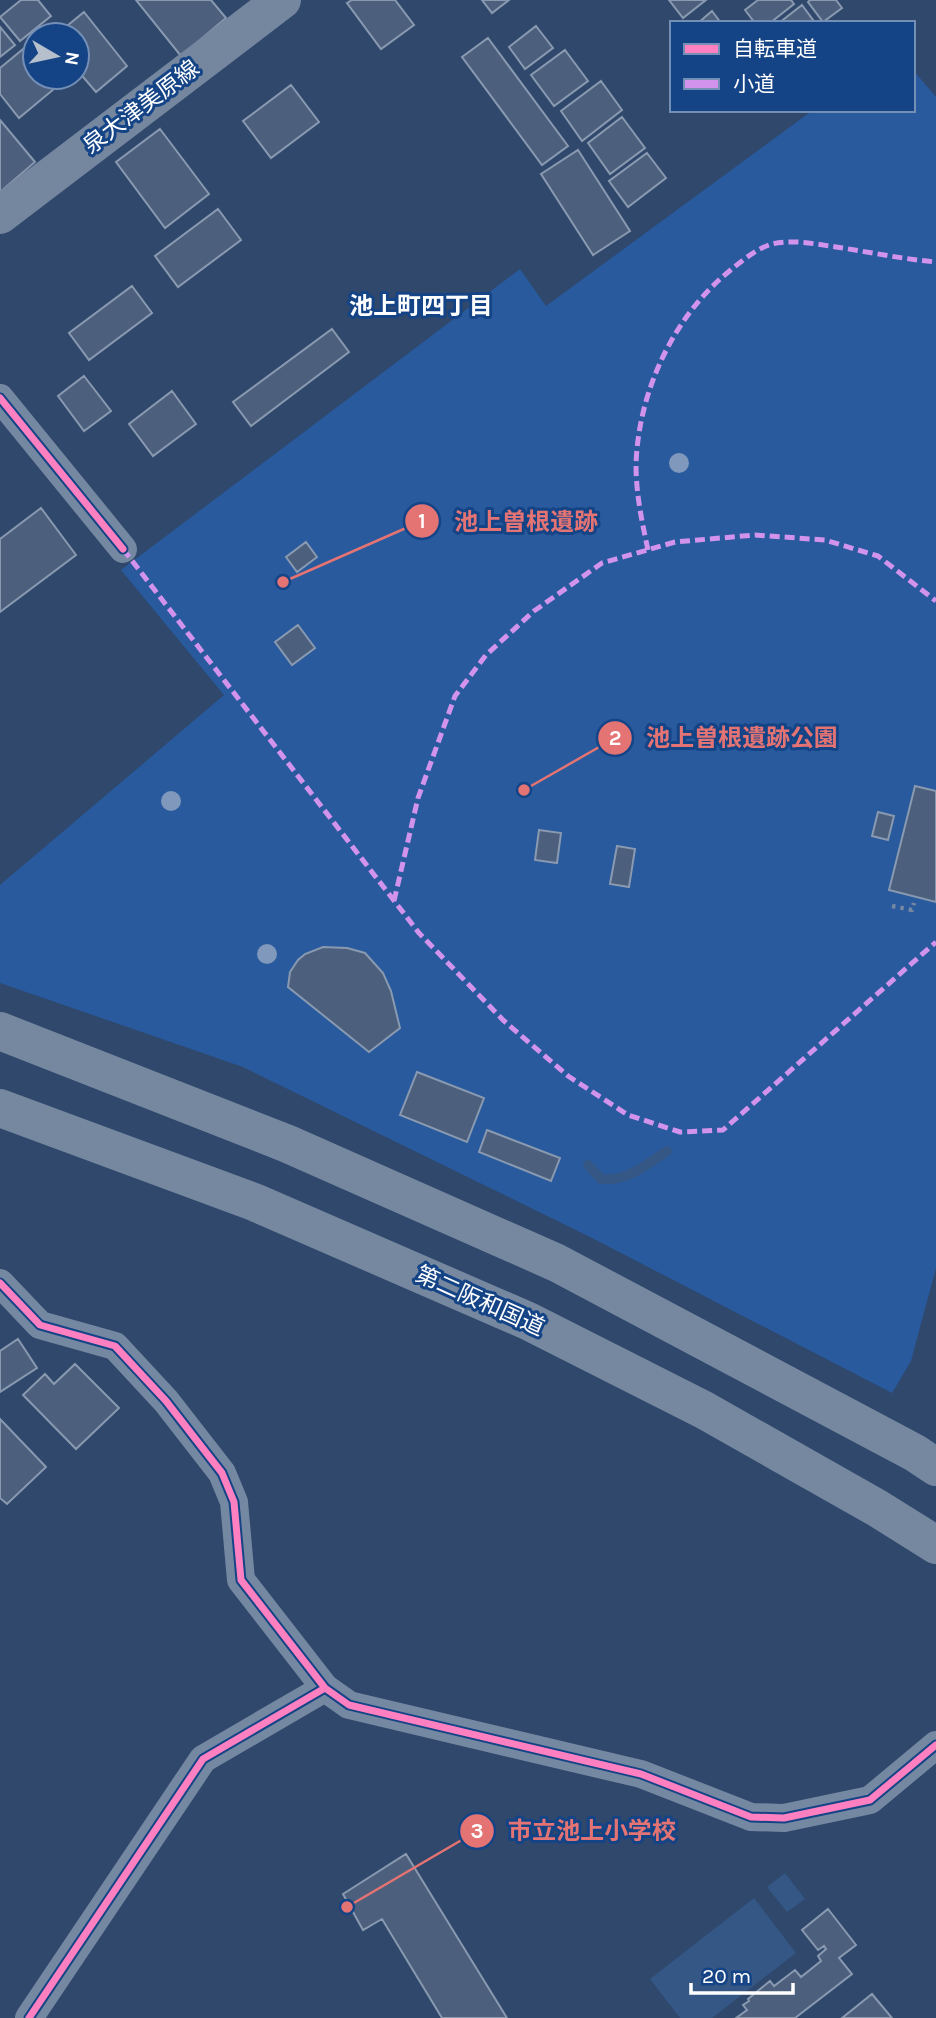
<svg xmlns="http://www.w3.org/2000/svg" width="936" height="2018" viewBox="0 0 936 2018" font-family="Karla,'Noto Sans JP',sans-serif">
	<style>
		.green { fill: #285a9d }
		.water { fill: #345786 }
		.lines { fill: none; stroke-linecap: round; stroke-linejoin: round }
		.stream { stroke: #345786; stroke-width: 10 }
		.building { fill: #4c607d; stroke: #8999b0; stroke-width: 2 }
		.path { stroke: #7588a2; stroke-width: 4.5; stroke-dasharray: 3.5 5; stroke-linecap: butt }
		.minor { stroke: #7588a2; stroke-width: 28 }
		.primary { stroke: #75869f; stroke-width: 38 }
		.trunk { stroke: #7688a0; stroke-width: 38 }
		.quiet { stroke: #d193ec; stroke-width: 5; stroke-dasharray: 10 5; stroke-linecap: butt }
		.cycleway-casing { stroke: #154486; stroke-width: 11 }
		.cycleway { stroke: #ff80c0; stroke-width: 7 }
		.tree { fill: #7f98bb }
		.labels { text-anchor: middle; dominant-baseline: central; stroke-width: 6; stroke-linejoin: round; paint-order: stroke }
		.street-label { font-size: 23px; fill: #fff; stroke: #154486 }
		.neighbourhood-label { font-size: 24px; font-weight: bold; fill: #fff; stroke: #154486 }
		.leader { fill: none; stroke: #e47373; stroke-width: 2.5 }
		.callout-dot { fill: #e47373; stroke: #154486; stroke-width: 2.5 }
		.mark-label { font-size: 21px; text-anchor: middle; font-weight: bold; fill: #fff }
		.callout-label { font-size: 24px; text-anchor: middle; font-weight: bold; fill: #e47373; stroke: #154486; stroke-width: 6; stroke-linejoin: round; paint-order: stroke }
	</style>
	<rect width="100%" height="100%" fill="#2f486c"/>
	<path class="green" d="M913 70 936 97V1268L911 1361 892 1393 590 1237 243 1067 0 983V885L224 695 121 570 520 269 546 306 813 110H913Z"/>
	<path class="water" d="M785 1873 805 1899 787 1912 767 1887Z
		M754 1898 796 1953 712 2018H680L650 1979Z"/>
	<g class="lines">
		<path class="stream" d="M588 1165 601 1179C627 1182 646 1165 667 1151"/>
	</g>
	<path class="building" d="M21 0H38L51 16 20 41 0 17Z
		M136 0H211L226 18 181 56Z
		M352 0H395L414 25 381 49 347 3Z
		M482 0H509L492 13Z
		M669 0H706L683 18Z
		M758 0H791L794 4 770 23H755L745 10Z
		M810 0H836L842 8 823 22 808 2Z
		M802 5 813 20 810 23H779Z
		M712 11 721 23H698Z
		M84 12 127 66 96 92 77 70V35H56Z
		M536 26 553 48 525 69 509 47Z
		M0 27 15 45 0 57Z
		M488 38 568 146 542 165 462 57Z
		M28 45 35 54V77H54L60 84 19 118 0 94V68Z
		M565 50 588 81 554 106 531 75Z
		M601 81 622 110 582 141 561 111Z
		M291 85 319 122 271 158 243 121Z
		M622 117 645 148 610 174 588 143Z
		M0 120 35 162 0 192Z
		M160 129 209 194 165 228 116 162Z
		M578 150 630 231 593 255 541 174Z
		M647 153 666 178 628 207 609 181Z
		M218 209 241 240 178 287 155 256Z
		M132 286 152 313 89 360 69 333Z
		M332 329 349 352 251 426 233 402Z
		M84 376 111 411 84 431 58 396Z
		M172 391 196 424 153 456 129 424Z
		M41 508 76 555 0 612V539Z
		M306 542 317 557 297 572 286 557Z
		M298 625 315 648 292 665 275 642Z
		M915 786 936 791V902L889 890Z
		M878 812 894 816 888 840 872 836Z
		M539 830 561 833 557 863 535 860Z
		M617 846 635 849 629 887 610 884Z
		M323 947 347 948 365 953 383 973 391 991 400 1028 369 1052 288 987 290 972 298 960 305 954Z
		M417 1072 484 1098 467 1142 400 1115Z
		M487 1130 560 1158 551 1181 479 1152Z
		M18 1339 37 1368 0 1392V1351Z
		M75 1364 119 1408 76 1449 23 1395 45 1374 54 1384Z
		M0 1419 46 1467 7 1504 0 1498Z
		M406 1854 507 2018H442L382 1919 363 1930 343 1894Z
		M828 1909 856 1945 839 1958 852 1974 795 2018H736L747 2010 743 2005 749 2001 748 1999 770 1981 774 1986 795 1970 801 1977 821 1961 818 1956 826 1949 824 1946 818 1950 802 1930Z
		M872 1994 892 2018H842Z"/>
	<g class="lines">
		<path class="path" d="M892 906 912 910 914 903"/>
		<path class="minor" d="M0 398 123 549
			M0 1283 40 1325 115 1346 166 1401 222 1473 234 1502 241 1580 325 1688 349 1705 641 1774 751 1817 784 1818 870 1800 936 1745
			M29 2018 203 1759 325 1688"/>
		<path class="primary" d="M0 215 282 0"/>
		<path class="trunk" d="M0 1031 288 1144 557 1263 915 1453 936 1467
			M0 1108 254 1202 528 1321 704 1410 877 1508 936 1545"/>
		<path class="quiet" d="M123 549 419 933 503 1020 568 1076 628 1115 680 1132 723 1130 936 942
			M648 550C642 522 636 494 636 465 638 397 669 326 719 280 733 268 754 249 772 244 792 239 815 244 836 247 869 252 902 259 936 262
			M394 901 418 798 455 696 486 655 534 611 602 563 675 542 755 535 825 540 878 556 936 601"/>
		<g class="cycleway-casing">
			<path id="cycleway" d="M0 398 123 549
				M0 1283 40 1325 115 1346 166 1401 222 1473 234 1502 241 1580 325 1688 349 1705 641 1774 751 1817 784 1818 870 1800 936 1745
				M29 2018 203 1759 325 1688"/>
		</g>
		<use href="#cycleway" class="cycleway"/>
	</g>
	<g class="tree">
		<circle cx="679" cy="463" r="10"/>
		<circle cx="171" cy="801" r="10"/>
		<circle cx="267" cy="954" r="10"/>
	</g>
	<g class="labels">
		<g class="street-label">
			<text transform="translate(141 107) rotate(-37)">泉大津美原線</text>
			<text transform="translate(480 1301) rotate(24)">第二阪和国道</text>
		</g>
		<g class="neighbourhood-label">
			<text x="421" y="306">池上町四丁目</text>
		</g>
	</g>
	<path class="leader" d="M283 582L422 521M524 790L615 738M347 1907L477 1831"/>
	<g class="callout-dot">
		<circle cx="283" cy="582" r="7"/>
		<circle cx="524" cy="790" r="7"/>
		<circle cx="347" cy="1907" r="7"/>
		<circle cx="422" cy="521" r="18"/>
		<circle cx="615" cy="738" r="18"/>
		<circle cx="477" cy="1831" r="18"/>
	</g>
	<g class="mark-label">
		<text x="422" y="528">1</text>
		<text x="615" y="745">2</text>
		<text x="477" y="1838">3</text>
	</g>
	<g class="callout-label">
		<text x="526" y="530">池上曽根遺跡</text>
		<text x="742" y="746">池上曽根遺跡公園</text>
		<text x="592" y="1839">市立池上小学校</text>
	</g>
	<rect x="670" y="21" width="245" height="91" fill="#154486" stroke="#738fb6" stroke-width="2"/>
	<rect x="684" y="44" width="35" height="10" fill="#ff80c0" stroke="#738fb6" stroke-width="2"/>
	<text x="733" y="56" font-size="21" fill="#ffffff">自転車道</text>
	<rect x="684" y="79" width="35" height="10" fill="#d193ec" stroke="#738fb6" stroke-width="2"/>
	<text x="733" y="91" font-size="21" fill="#ffffff">小道</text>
	<g transform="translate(56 56) rotate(99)"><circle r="33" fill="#154486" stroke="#738fb6" stroke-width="2"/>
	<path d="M0-5L12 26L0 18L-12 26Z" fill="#b6bfcc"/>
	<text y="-10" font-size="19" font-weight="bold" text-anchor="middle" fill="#ffffff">N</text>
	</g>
	<path d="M691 1983v10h102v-10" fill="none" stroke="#ffffff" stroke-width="3.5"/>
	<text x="702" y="1983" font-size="21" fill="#ffffff" stroke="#154486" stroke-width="5" paint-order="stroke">20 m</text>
</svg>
